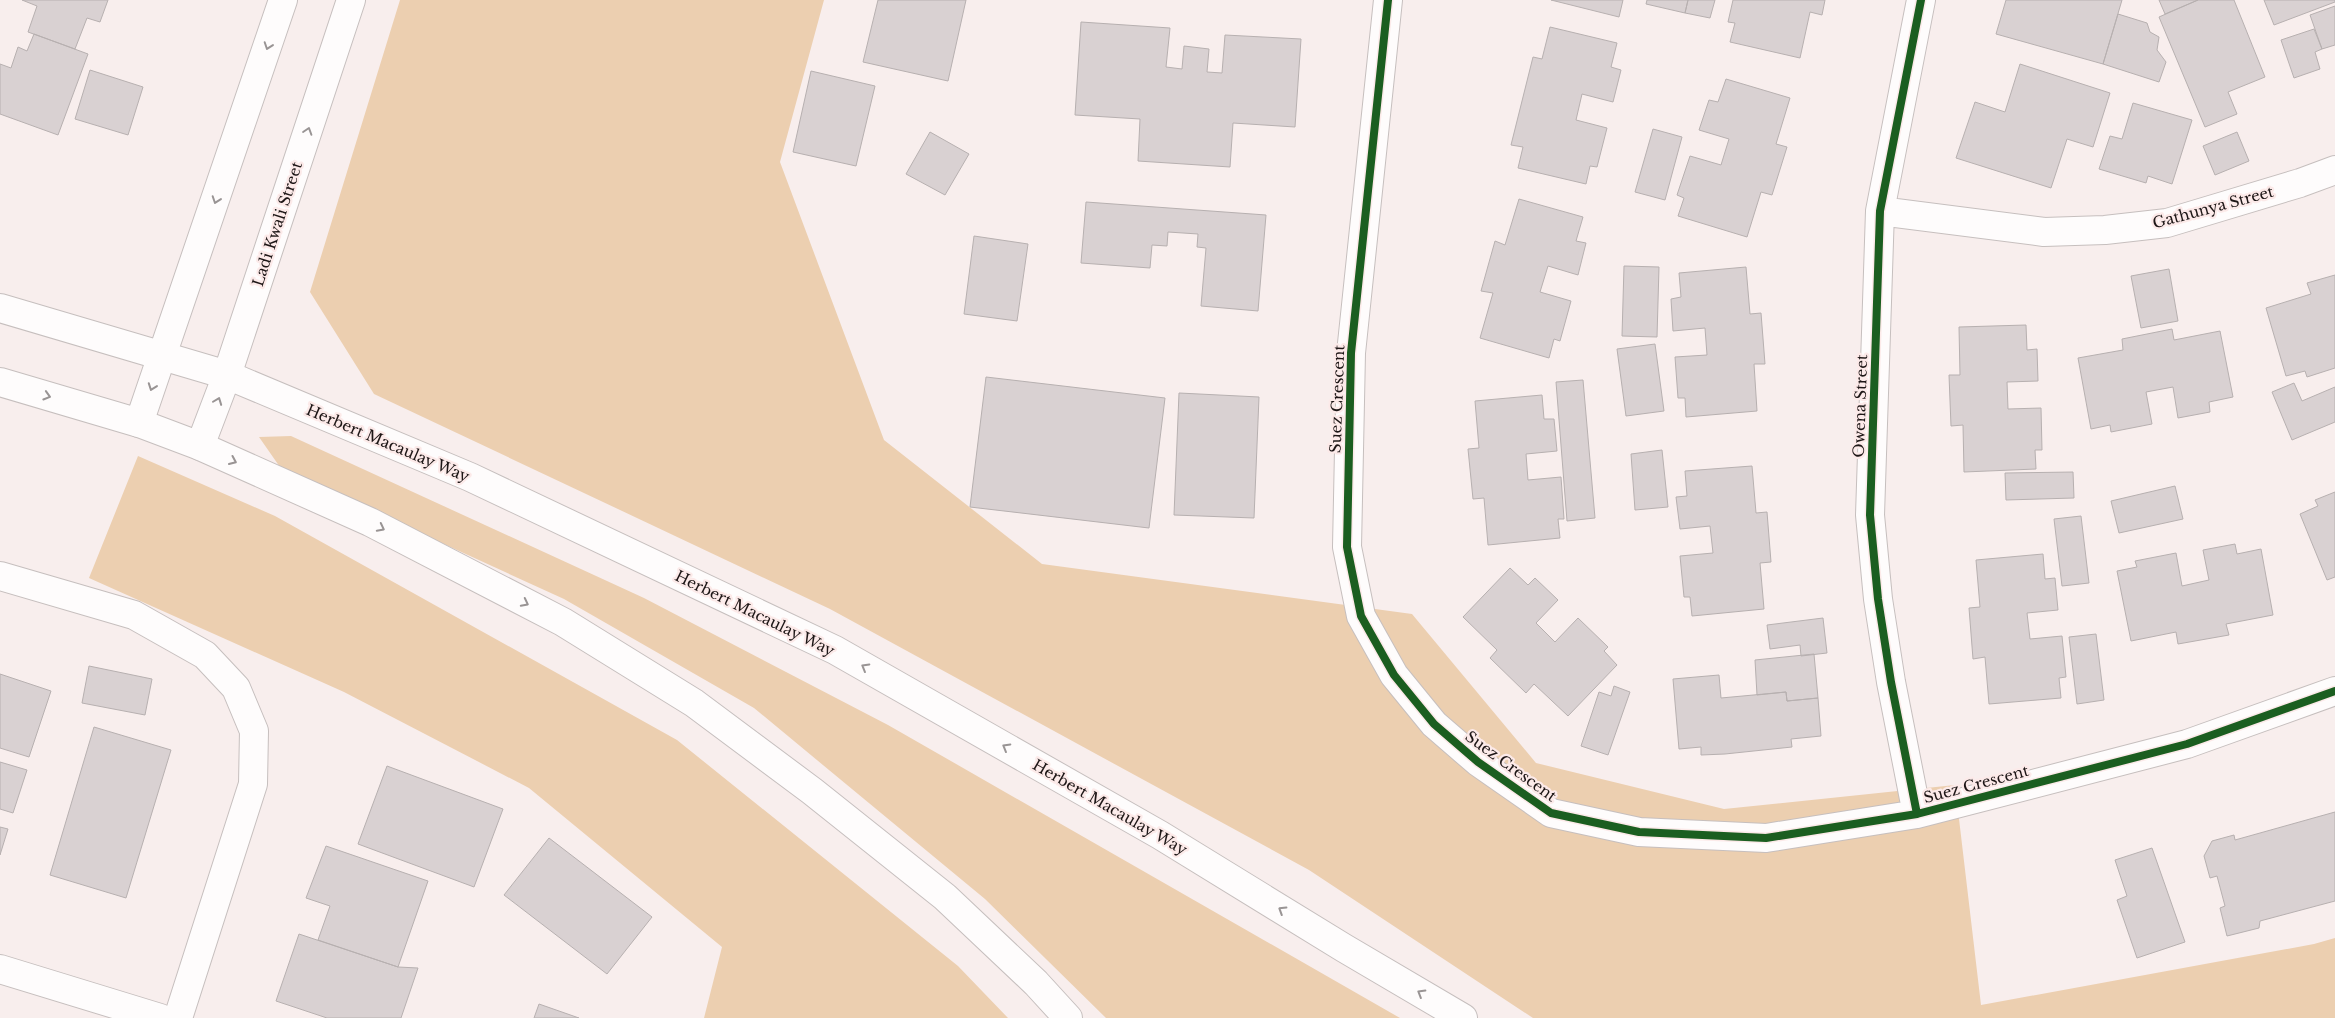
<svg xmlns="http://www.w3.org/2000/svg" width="2335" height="1018" viewBox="0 0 2335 1018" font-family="'Libre Baskerville',serif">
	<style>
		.green { fill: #eccfb0 }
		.building { fill: #d9d1d2; stroke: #b7b0b0 }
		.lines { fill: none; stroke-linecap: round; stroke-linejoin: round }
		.street-casing { stroke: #c6bfbe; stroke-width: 30 }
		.secondary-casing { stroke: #c6bfbe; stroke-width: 30 }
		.street { stroke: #fefcfc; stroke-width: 28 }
		.secondary { stroke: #fefcfc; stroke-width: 28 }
		.cycleway-casing { stroke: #fceae9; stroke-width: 11 }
		.cycleway { stroke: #1b5e20; stroke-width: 8 }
		.oneway { stroke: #999494 }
		.labels { text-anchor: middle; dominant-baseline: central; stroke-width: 4.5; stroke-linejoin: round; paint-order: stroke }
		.street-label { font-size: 15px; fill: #1d1616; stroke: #fceae9 }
	</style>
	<rect width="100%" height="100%" fill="#f8eeed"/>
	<path class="green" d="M400 0H824L780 162 884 440 1042 564 1412 614 1536 763 1724 809 1955 785 1981 1005 2314 944 2335 938V1018H1533L1309 870 830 609 374 394 310 292Z
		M291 436 644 598 888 725 1400 1018H1106L985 899 754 708 564 599 282 470 259 437Z
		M138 456 275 516 677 740 958 966 1008 1018H704L722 947 529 788 344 692 89 578Z"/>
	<path class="building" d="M22 0H108L100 22 87 18 75 49 28 32 37 6Z
		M878 0H966L948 81 863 62Z
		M1551 0H1623L1619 17Z
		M1647 0H1688L1685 13 1646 4Z
		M1688 0H1715L1710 18 1685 13Z
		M1733 0H1825L1822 15 1810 12 1800 58 1730 42 1735 23 1728 22Z
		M2006 0H2122L2103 64 1996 34Z
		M2159 0H2198L2165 14Z
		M2198 0H2234L2265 77 2228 92 2237 114 2205 127 2159 17Z
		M2264 0H2335V2L2274 25Z
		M2335 6V45L2322 49 2310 15Z
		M2118 14 2147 23 2150 32 2159 37 2157 50 2166 62 2159 82 2103 64Z
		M1081 22 1170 28 1166 67 1182 69 1184 46 1209 49 1207 72 1222 73 1225 35 1301 39 1295 127 1233 123 1230 167 1138 161 1140 119 1075 115Z
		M1550 27 1617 43 1611 67 1621 70 1613 102 1582 94 1576 120 1607 128 1597 167 1590 166 1586 184 1518 168 1523 147 1511 145 1533 57 1542 59Z
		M2314 29 2322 49 2315 52 2320 69 2294 78 2281 40Z
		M34 34 88 54 58 135 0 114V64L11 68 18 47 27 51Z
		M2020 64 2110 93 2093 147 2067 139 2051 188 1956 158 1975 102 2005 112Z
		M90 70 143 87 128 135 75 119Z
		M811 71 875 86 856 166 793 152Z
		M1726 79 1790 98 1776 144 1787 147 1772 195 1761 192 1747 237 1678 216 1684 198 1677 195 1690 156 1721 165 1729 139 1699 130 1709 100 1718 102Z
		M2133 103 2192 120 2172 184 2148 176 2146 183 2099 169 2110 136 2122 139Z
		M1653 129 1682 137 1665 200 1635 192Z
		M930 132 969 154 945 195 906 174Z
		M2237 132 2249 161 2215 175 2203 146Z
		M1519 199 1583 217 1576 241 1586 243 1578 275 1548 266 1540 292 1571 301 1560 341 1554 339 1549 358 1480 338 1493 293 1481 291 1495 241 1505 245Z
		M1086 202 1266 215 1258 311 1201 306 1206 248 1197 247 1198 234 1168 232 1167 246 1152 245 1150 268 1081 263Z
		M974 236 1028 244 1017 321 964 314Z
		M1624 266 1659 267 1657 337 1622 336Z
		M1746 267 1750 314 1761 313 1765 364H1754L1757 411 1686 417 1685 398H1678L1675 357 1707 355 1705 328 1673 331 1671 299 1681 297 1679 273Z
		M2169 269 2178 321 2141 328 2131 276Z
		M2335 275V368L2307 377 2305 371 2286 376 2266 308 2311 294 2307 283Z
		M2026 325 2027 350 2037 349 2038 381 2007 382 2008 409 2041 408 2042 450H2035L2036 469 1964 472 1963 425 1951 426 1949 375H1960L1959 327Z
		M2172 329 2174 340 2220 331 2233 397 2209 402 2210 412 2178 418 2173 387 2146 392 2152 424 2111 432 2110 425 2091 429 2078 358 2123 350 2122 339Z
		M1655 344 1664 411 1626 416 1617 349Z
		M986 377 1165 398 1149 528 970 507Z
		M1583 380 1595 518 1567 521 1556 382Z
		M2294 383 2302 401 2335 387V422L2292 440 2272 392Z
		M1179 393 1259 397 1254 518 1174 515Z
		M1542 395 1544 419H1554L1557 451 1526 454 1528 480 1561 477 1564 519H1558L1560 538 1488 545 1484 498 1473 499 1468 449 1479 448 1475 401Z
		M1662 450 1668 507 1635 510 1631 454Z
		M1752 466 1756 513 1767 512 1771 562 1760 563 1764 609 1692 616 1690 597H1684L1680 556 1713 553 1710 526 1680 529 1676 497 1687 496 1685 471Z
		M2073 472 2074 498 2006 500 2005 473Z
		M2175 486 2183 519 2119 533 2111 501Z
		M2335 492V577L2327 580 2300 514 2318 506 2315 500Z
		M2081 516 2089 583 2062 586 2054 519Z
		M2235 544 2237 554 2261 549 2273 615 2226 624 2229 635 2178 644 2176 632 2131 641 2117 571 2137 567 2135 561 2176 553 2182 586 2209 580 2203 550Z
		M2043 554 2045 579 2055 578 2058 610 2027 613 2030 639 2062 636 2066 677 2059 678 2061 698 1989 704 1985 657 1973 659 1969 608 1980 607 1976 560Z
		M1510 568 1528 585 1535 578 1558 600 1536 623 1555 642 1578 618 1608 647 1604 651 1617 665 1568 716 1534 684 1526 693 1490 658 1497 650 1463 617Z
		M1823 618 1827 653 1801 656 1800 645 1770 649 1767 625Z
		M2096 634 2104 700 2077 704 2069 637Z
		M1814 654 1818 698 1787 701 1786 692 1757 695 1755 660Z
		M89 666 152 679 145 715 82 703Z
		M0 674 51 691 29 757 0 748Z
		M1719 675 1721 698 1786 692 1787 701 1818 698 1821 736 1791 739 1792 747 1725 754 1701 755V747L1679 749 1673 679Z
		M1614 686 1630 692 1608 755 1581 746 1599 692 1611 696Z
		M94 727 171 750 126 898 50 875Z
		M0 762 27 770 13 813 0 809Z
		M387 766 503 809 474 887 358 844Z
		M2335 812V901L2260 921 2259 928 2227 936 2220 908 2225 906 2217 876 2210 878 2204 856 2212 841 2234 835 2235 840Z
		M0 827 8 829 0 855Z
		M549 838 652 917 607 974 504 895Z
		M326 846 428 881 398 967 318 940 330 906 306 898Z
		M2152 848 2185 942 2137 958 2117 900 2127 896 2115 860Z
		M299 934 398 967 418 968 401 1018H327L276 1001Z
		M539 1004 579 1018H534Z"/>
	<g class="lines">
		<g class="street-casing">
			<path id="street" d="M1388 0 1351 353 1347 547 1361 616 1394 675 1434 724 1478 762 1551 813 1639 832 1766 838 1917 814 2187 744 2335 691
				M1880 211 2044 232 2105 230 2167 223 2300 183 2335 170
				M139 423 283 0
				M200 446 227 375 351 0
				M0 576 134 615 205 655 236 688 254 731 253 784 178 1018
				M1917 814 1891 682 1878 599 1870 515 1880 211 1921 0
				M0 969 160 1018"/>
		</g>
		<g class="secondary-casing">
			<path id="secondary" d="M0 308 227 375 470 477 835 650 1160 835 1344 948 1463 1018
				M0 382 139 423 200 446 370 522 563 622 694 703 812 791 945 897 1036 983 1068 1018"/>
		</g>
		<use href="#street" class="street"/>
		<use href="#secondary" class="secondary"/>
		<g class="cycleway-casing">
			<path id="cycleway" d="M1388 0 1351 353 1347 547 1361 616 1394 675 1434 724 1478 762 1551 813 1639 832 1766 838 1917 814 2187 744 2335 691
				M1917 814 1891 682 1878 599 1870 515 1880 211 1921 0"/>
		</g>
		<use href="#cycleway" class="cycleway"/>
	</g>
	<defs><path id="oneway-chevron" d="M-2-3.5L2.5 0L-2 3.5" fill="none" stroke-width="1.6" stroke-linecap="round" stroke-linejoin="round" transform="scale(1.25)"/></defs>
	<g class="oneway">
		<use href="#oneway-chevron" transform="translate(268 46) rotate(109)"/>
		<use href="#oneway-chevron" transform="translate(308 131) rotate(-72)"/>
		<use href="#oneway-chevron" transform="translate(216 200) rotate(109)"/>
		<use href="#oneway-chevron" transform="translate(152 387) rotate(110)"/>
		<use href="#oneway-chevron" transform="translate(47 396) rotate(17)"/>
		<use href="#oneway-chevron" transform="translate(218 401) rotate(-69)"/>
		<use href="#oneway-chevron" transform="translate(233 461) rotate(24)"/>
		<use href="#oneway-chevron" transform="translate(381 528) rotate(27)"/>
		<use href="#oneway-chevron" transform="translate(525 603) rotate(27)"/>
		<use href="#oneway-chevron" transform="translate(865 667) rotate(-150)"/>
		<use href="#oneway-chevron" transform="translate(1006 747) rotate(-150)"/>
		<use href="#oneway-chevron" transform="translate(1282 910) rotate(-148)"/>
		<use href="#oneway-chevron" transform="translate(1421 993) rotate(-149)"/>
	</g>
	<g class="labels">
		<g class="street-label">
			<text transform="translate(2213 207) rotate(-15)">Gathunya Street</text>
			<text transform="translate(277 224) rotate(-72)">Ladi Kwali Street</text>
			<text transform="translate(1337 399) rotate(-88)">Suez Crescent</text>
			<text transform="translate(1860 406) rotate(-88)">Owena Street</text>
			<text transform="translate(388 443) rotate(23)">Herbert Macaulay Way</text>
			<text transform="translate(755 613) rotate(26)">Herbert Macaulay Way</text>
			<text transform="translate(1511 766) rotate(36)">Suez Crescent</text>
			<text transform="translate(1976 784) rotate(-15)">Suez Crescent</text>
			<text transform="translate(1110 807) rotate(30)">Herbert Macaulay Way</text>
		</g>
	</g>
</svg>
